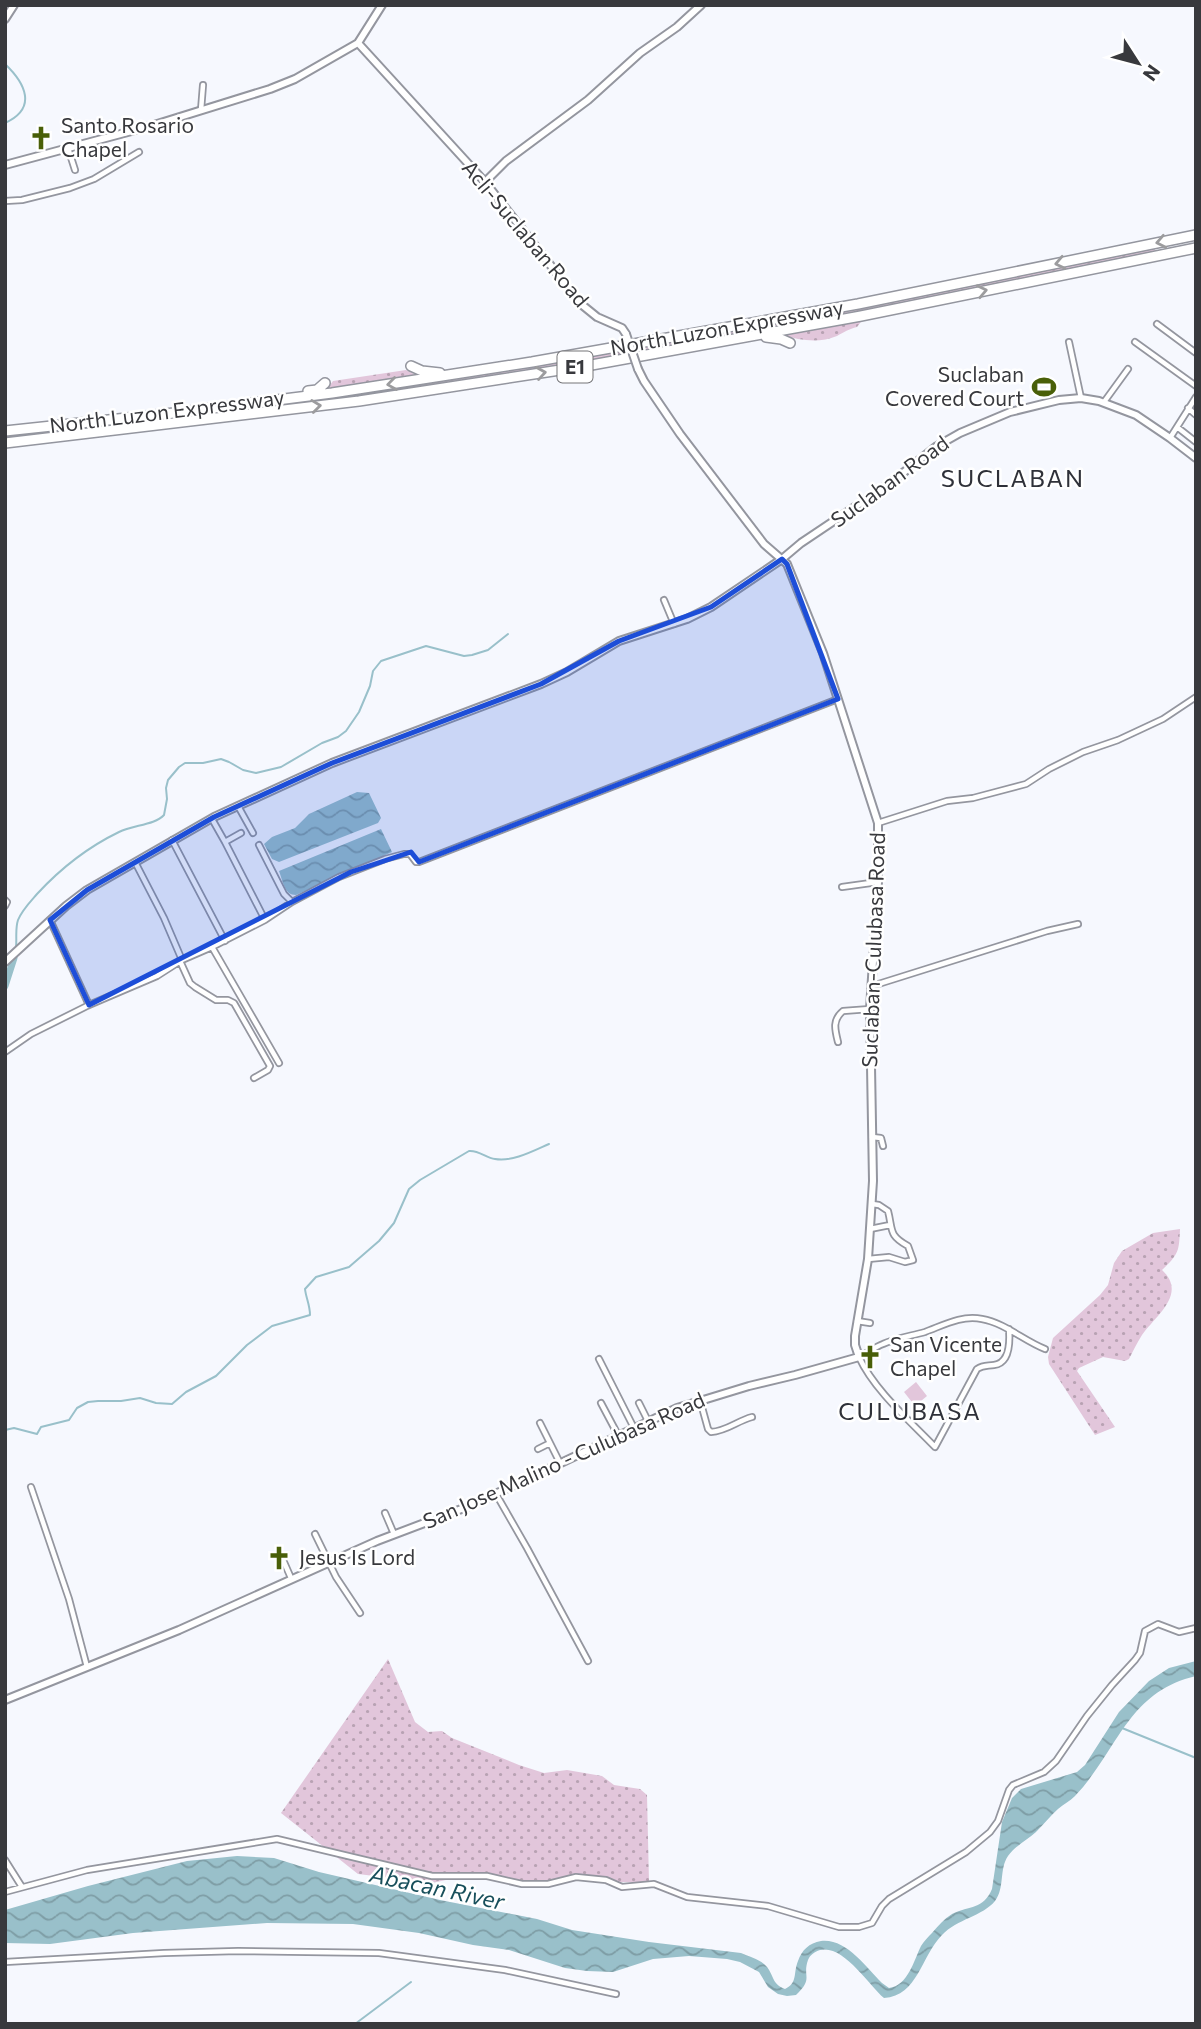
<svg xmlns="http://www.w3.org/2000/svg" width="1201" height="2029" viewBox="0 0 1201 2029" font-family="Commissioner,sans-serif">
<defs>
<pattern id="grass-dots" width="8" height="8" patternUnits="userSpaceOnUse" patternTransform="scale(1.75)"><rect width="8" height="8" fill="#e2c6db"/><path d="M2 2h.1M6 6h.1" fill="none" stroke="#b8a2b3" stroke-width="1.8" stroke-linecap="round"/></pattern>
<pattern id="water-waves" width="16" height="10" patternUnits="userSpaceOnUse" patternTransform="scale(1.75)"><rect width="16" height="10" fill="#99c0ca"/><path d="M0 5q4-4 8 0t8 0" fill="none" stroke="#7e9da5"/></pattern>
</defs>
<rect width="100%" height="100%" fill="#f6f8fe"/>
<path fill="url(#grass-dots)" d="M1153,247L1155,248V252L724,339L391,394L5,441V433L389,386Z
M864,318L857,327C849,329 844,332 837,336C818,344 800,340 782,335Z
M406,370L418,376L327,389L333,381Z
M1180,1229C1179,1251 1179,1254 1162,1270C1188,1294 1155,1316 1142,1335C1137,1343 1133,1351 1129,1359L1125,1361L1103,1357L1079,1368L1077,1371L1115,1427L1095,1435L1049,1364L1048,1357L1053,1338L1100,1295L1108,1285L1114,1263L1122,1251L1153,1233Z
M388,1659L415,1722L428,1732L442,1731L452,1738L519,1765L544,1773L567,1770L602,1776L614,1785L640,1789L647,1795L649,1882H620L571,1878L549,1886L476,1875L464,1876L432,1883L358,1874L281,1813Z"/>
<path fill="#e2c6db" d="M916,1382L927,1396L915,1406L904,1392Z"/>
<path fill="url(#water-waves)" d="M357,792L369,793L381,818L378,823L279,862L272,859L264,844L272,837L295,828L309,814Z
M381,829L392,852L296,895C284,895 283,881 279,871Z
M1196,1661V1676C1127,1692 1118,1751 1075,1796C1070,1801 1064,1804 1058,1809C1050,1816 1044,1824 1036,1832C1027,1840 1015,1846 1008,1856C999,1869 1005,1888 995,1901C983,1916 957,1919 942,1935C921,1956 918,1996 884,1998C868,1984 843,1944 820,1950C814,1952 810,1955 808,1960C802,1977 814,1978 796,1995L787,1996L778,1994L768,1987L759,1972L740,1962L727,1959L689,1956L653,1959L613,1972L587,1971L565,1968L509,1950L473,1945L419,1933L353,1924L267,1923L133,1933L50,1944L5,1943V1910L88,1886L187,1861L237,1856L274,1858L319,1872L440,1900L537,1919L572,1930L649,1942L741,1953C750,1957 760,1959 767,1967C774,1976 772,1984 785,1989C798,1983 793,1973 798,1961C802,1950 809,1943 821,1941C846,1938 866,1967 882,1983L889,1988C908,1986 914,1960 921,1946C924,1941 928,1937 932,1933C938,1926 944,1919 952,1914C970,1905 983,1910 992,1889L1002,1822L1012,1798L1021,1789L1077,1772L1085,1765L1119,1712L1149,1681L1169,1668Z"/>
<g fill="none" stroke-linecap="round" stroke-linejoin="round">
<path stroke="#99c0ca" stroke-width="2" d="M5,64C25,83 38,108 5,123
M16,947C17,938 15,929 18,920C22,910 30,902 37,894C61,868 88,847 119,832C133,825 155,825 164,815L167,799L166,788L168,780L179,767L185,763H203L221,759L229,762L243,770L256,773L281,767L322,743L338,737L346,731L359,712L370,686L373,671L381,661L426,646L464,656L472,655L488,650L508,634
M5,1430L14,1428L37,1434L41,1427L69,1420L77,1408L88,1402L98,1401H121L140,1398L156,1403L172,1404L186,1392L216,1376L247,1345L272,1326L310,1315C310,1305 306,1298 305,1289L316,1277L349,1267L379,1241L394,1223L409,1189L420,1180L469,1151C479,1150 486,1158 495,1159C513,1162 533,1151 549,1144
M1122,1728L1196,1758
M355,2024L411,1982"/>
<path stroke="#99c0ca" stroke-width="7" d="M5,986L14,958"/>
<g stroke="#94969f" stroke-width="8">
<path id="minor" d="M201,110L203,85
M68,148L75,170
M5,201L22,200L70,188L94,179L139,152
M1157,324L1196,353
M1069,342L1081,398
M1135,342L1196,386
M1104,402L1128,369
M1188,408L1196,415
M1177,427L1196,442
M1170,438L1196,397
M664,600L674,624
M238,806L253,833
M212,819L225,842L241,833
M878,823L947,801L973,798L1026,784L1049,769L1083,752L1118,740L1163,719L1196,697
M172,840L225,941
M225,842L265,920
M259,845L284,894L292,902
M135,862L164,918L182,960
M842,887L878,882
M5,900L7,902L5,906
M50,920L89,1005
M212,947L279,1063
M180,961L190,983L195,987L216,1000H228L234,1003L270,1066L268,1070L254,1078
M872,986L1047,931L1078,924
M838,1042C835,1030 832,1020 843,1011L870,1009
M5,1052L31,1034L89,1005L157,976L182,960L212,947L265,920L292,902L339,877L385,859L404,854H410L416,862H419L838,699
M872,1137L881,1138L883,1146
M870,1229L890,1225
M868,1259L889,1257L905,1262L913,1260L908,1246C888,1235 893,1230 888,1211L879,1205L872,1204
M857,1321L870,1323
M1009,1329C1010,1342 1010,1363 994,1365C986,1366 983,1365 977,1369L935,1447C910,1421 874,1390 859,1357C867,1353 875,1347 883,1344C896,1338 911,1336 925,1332C944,1325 961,1315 982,1319C1005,1323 1024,1341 1045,1349
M599,1359L634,1428
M700,1400L708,1429L711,1432C727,1431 737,1421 752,1417
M601,1403L618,1435
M639,1403L648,1421
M540,1423L560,1463
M538,1449L550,1443
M31,1487L69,1599L87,1667
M496,1494L527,1548L588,1661
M385,1513L394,1534
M315,1534L336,1577L360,1613
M280,1553L291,1578
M5,1860L22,1887
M5,1892L87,1870L277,1839L432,1876H487L522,1884H548L576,1877L606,1880L622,1887L654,1884L687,1897L768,1906L839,1927H859L872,1923L882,1906L889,1899L966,1852L990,1832L998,1821L1009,1790L1013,1785L1044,1772L1056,1761L1087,1716L1112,1685L1135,1660L1140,1653L1145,1631L1158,1624L1179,1632L1196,1628
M5,1962L164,1953L238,1951L379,1953L505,1970L616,1994"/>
</g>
<g stroke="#94969f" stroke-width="10">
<path id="tertiary" d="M5,19L14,5
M358,43L485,182L581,304L597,317L622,328L626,334
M358,43L382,5
M5,165L154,125L270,89L295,79L358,43
M485,182L506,161L588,100L640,53L677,27L701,5
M5,962L66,906L87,890L214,817L332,763L541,684L567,672L619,641L687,619L711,607L782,559L801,543L889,484L937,446L960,433L1010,412L1059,400L1081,398L1099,401L1136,415L1170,438L1196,458
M5,1700L179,1630L377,1541L472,1505L677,1408L749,1386L795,1375L859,1357L855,1345V1336L868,1259L873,1181L870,1009L878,882V823L823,653L787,564L764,544L680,434L644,381L638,369"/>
</g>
<g stroke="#94969f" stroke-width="12">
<path id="motorway" d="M766,337L781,339L790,343
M411,366L422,371L440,373
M308,391L317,390L325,383
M5,431L174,413L332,393L532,362L858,304L1196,235
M5,443L359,401L586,366L861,316L1196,248"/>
</g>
<use href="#minor" stroke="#fff" stroke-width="4.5"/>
<use href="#tertiary" stroke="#fff" stroke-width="6"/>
<use href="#motorway" stroke="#fff" stroke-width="9"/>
<g stroke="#94969f" stroke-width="10" stroke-linecap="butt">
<path id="tertiary-bridge" d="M626,334L638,369"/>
</g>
<use href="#tertiary-bridge" stroke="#fff" stroke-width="6"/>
</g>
<defs><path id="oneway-chevron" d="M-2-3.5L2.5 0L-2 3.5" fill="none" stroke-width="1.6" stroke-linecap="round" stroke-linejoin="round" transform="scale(1.75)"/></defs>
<g stroke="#9c9c9e">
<use href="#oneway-chevron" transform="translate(1161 242) rotate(169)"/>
<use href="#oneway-chevron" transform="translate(1060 263) rotate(168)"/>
<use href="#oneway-chevron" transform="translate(982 291) rotate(-12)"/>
<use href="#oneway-chevron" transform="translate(541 373) rotate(-9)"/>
<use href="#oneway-chevron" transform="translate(392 384) rotate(172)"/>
<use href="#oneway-chevron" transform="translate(316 406) rotate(-7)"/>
</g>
<path fill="#1d4ed8" fill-opacity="0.2" stroke="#1d4ed8" stroke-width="5" stroke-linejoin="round" d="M782,559L787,564L838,699L419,862L411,852L351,872L89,1005L50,920L87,890L214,817L332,763L541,684L619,641L711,607Z"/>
<defs>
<g id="church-bare" transform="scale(1.89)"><path d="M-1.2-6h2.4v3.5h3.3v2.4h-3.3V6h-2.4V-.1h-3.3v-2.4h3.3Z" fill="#495f08" stroke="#fff" stroke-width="2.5" paint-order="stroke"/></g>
<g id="stadium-bare" transform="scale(1.89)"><path d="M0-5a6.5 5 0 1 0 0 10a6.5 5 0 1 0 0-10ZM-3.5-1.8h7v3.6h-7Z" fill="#495f08" stroke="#fff" stroke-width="2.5" paint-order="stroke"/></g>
</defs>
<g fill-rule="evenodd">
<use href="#church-bare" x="41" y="138"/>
<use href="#stadium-bare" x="1044" y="387"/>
<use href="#church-bare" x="870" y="1357"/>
<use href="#church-bare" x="279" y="1558"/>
</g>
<g text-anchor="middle" stroke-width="5" stroke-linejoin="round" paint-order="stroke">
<rect fill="#fff" stroke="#747477" stroke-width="2" x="557.5" y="351.5" width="35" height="31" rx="5"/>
<g font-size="19" font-weight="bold" fill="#38393d">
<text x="575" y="374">E1</text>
</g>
<g font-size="21" fill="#38393d" stroke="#fff" text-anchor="start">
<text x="61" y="133">Santo Rosario<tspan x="61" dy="24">Chapel</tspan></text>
<text x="1024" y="382" text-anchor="end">Suclaban<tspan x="1024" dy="24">Covered Court</tspan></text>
<text x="890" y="1352">San Vicente<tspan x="890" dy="24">Chapel</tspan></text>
<text x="299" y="1565">Jesus Is Lord</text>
</g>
<g font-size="21" fill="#38393d" stroke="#fff">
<text transform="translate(525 234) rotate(50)" y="7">Acli-Suclaban Road</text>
<text transform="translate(727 328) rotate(-10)" y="7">North Luzon Expressway</text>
<text transform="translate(167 412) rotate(-7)" y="7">North Luzon Expressway</text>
<text transform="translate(890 482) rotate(-36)" y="7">Suclaban Road</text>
<text transform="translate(874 950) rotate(-88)" y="7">Suclaban-Culubasa Road</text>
<text transform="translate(564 1461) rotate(-24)" y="7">San Jose Malino - Culubasa Road</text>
</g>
<g font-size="23" font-style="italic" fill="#184f5b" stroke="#fff">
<text transform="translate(437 1888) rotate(12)" y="8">Abacan River</text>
</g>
<g font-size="24" letter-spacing="2" fill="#2f3139" stroke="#fff">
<text x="1013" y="487">SUCLABAN</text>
<text x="910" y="1420">CULUBASA</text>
</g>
</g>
<rect width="1201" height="2029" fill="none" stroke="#38393d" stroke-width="14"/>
<g transform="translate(1138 63) rotate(126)" stroke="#ffffff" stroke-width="5" paint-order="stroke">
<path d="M0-5L12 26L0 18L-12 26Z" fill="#38393d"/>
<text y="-10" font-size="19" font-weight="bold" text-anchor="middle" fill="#38393d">N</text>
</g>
</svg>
